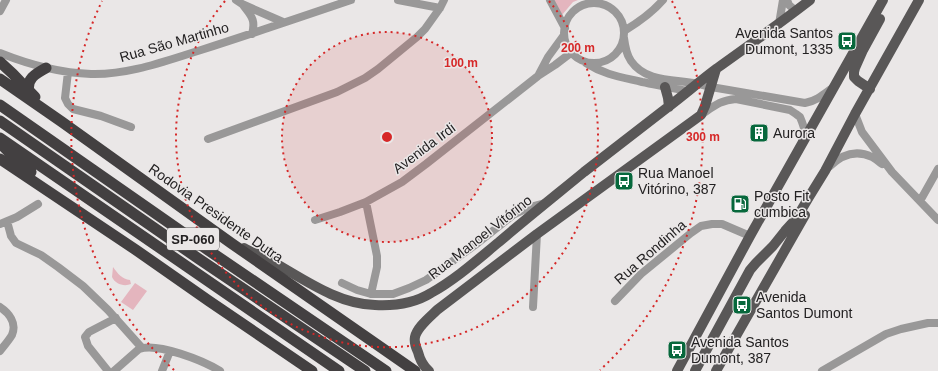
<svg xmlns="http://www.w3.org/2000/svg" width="938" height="371" viewBox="0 0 938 371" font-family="Arial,sans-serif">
<rect width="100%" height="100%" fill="#eae7e7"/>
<path fill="#e4b5be" d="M554,0H578L573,2L562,15Z
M113,267C118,274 122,279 130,280L131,284C124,287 115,284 112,277Z
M135,283L147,291L133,310L121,302Z"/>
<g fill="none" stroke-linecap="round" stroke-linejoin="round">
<path stroke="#999898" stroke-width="8" d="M236,0L242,4L283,22
M398,0L440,8
M550,0L565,28
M787,0L789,5L796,11
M564 33a30 30 0 1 1 60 0a30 30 0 1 1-60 0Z
M243,5C251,16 256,19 252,34
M0,11L6,0
M779,24L783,0
M624,31C639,22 652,13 663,0
M624,38C625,46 626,54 631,61C646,83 676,79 699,84C703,85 707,86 711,87L805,103C816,101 823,95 831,89
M0,53C30,65 59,73 91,74C129,75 165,61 201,50C251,34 301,17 351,0
M586,63C605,75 621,77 642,82C658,85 673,89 689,91
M68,72L65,98L68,104L73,109L101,116L131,127
M539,74L548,57L564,35
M855,114L862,132L892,172L938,220
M701,115C713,107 720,100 736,99L790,110L796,114L800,117L802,122L804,128L802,141
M208,139L337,92L365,78L378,69L417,37L425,29L440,8L444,0
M829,167C841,155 855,149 872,157C875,158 879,162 882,164
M920,201L938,169
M366,202L377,256V267L371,294
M315,220L340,212L366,202L402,182L426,164L538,76L555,65L572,52
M7,221L11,236L16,243L41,255L58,267L83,286L108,310L142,348
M0,224L17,217L38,204
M342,283L357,290L371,294H393L409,288L426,280L443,268L475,245L513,215L530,207L545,203
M615,301L641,274L691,233L701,226L712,224H722L750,236
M0,307C9,313 17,323 12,335C9,340 4,346 0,351
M533,307L537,234
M108,371L88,346L85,337L89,332L116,318
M114,371L139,349C157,342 204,361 220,371
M162,371L170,351
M822,371L886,334L901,329L928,323H938"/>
<path stroke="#595757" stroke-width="10" d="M665,87L668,98L669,107
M870,89L858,81L854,77V72L855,68L863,50L880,19
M244,248C249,251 255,253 260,255C296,273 333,304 375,305C394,306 415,303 431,293C456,279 477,260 499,242C527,218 556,195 584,172C612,150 640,129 668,107C684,95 700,81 716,69C748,46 779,24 810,0
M429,371C423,366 420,360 418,352C416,348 414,342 415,337C417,327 430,317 437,310L537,234L701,115L705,106L716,69
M677,371L750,236L883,0
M695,371L750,270L756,263L773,246L785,231L796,219L809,197L825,171L855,114L919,0
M716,371L805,215"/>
<path stroke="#434041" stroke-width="11" d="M0,62L13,74L35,97
M0,79L62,122L231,243L415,371
M29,92C26,79 35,74 46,68
M0,105L208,250L386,371
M0,121L199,259L365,371
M0,138L339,371
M4,147L22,165L31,172
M0,159L136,250L209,301L312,371"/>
</g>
<circle cx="387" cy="137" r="105" fill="#d62828" fill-opacity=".12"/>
<g fill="none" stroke="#d62828" stroke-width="2" stroke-dasharray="2 4">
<circle cx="387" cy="137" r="105"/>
<path d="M549 1A211 211 0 1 1 225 1"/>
<path d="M174 370A316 316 0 0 1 102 1M672 1A316 316 0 0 1 600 370"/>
</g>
<defs>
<g id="bus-square" transform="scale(1)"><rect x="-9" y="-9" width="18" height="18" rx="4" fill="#07683c" stroke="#eae7e7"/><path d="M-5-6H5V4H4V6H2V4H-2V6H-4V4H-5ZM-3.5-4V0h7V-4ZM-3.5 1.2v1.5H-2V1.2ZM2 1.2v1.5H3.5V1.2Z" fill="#fff"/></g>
<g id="building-square" transform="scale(1)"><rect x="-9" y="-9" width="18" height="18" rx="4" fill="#07683c" stroke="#eae7e7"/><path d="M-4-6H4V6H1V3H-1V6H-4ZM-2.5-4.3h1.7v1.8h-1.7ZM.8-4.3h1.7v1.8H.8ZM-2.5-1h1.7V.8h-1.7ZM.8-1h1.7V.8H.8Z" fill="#fff"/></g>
<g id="fuel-square" transform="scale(1)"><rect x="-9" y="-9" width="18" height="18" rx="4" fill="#07683c" stroke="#eae7e7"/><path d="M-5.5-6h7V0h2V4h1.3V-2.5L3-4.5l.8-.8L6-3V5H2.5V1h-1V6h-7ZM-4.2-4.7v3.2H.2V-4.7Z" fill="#fff"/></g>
</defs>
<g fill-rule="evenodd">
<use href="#bus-square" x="847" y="41"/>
<use href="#building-square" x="759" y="133"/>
<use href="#bus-square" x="624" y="181"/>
<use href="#fuel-square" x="740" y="204"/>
<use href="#bus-square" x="742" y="305"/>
<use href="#bus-square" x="677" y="350"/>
</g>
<g text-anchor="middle" stroke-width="3" stroke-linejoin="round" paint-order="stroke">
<rect fill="#eae7e7" stroke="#5f5c5d" stroke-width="1" x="167" y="228" width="52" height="22" rx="3"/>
<g font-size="13" font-weight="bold" fill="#232122">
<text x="193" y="244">SP-060</text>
</g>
<g font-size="14" fill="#232122" stroke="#eae7e7" text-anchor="start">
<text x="833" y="38" text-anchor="end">Avenida Santos<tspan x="833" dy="16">Dumont, 1335</tspan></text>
<text x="773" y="138">Aurora</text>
<text x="638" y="178">Rua Manoel<tspan x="638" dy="16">Vitórino, 387</tspan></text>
<text x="754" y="201">Posto Fit<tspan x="754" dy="16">cumbica</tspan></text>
<text x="756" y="302">Avenida<tspan x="756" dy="16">Santos Dumont</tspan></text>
<text x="691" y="347">Avenida Santos<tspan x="691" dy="16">Dumont, 387</tspan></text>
</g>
<g font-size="14" fill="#232122" stroke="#eae7e7">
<text transform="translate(174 42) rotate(-16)" y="5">Rua São Martinho</text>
<text transform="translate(424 148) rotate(-37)" y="5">Avenida Irdi</text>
<text transform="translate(216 213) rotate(35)" y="5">Rodovia Presidente Dutra</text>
<text transform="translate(480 237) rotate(-38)" y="5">Rua Manoel Vitórino</text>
<text transform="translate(650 252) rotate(-41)" y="5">Rua Rondinha</text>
</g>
</g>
<circle cx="387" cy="137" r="6" fill="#d62828" stroke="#eae7e7" stroke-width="2"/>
<g font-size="12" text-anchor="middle" font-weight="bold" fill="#d62828" stroke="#eae7e7" stroke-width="3" stroke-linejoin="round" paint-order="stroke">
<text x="578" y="52">200 m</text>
<text x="461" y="67">100 m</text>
<text x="703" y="141">300 m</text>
</g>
</svg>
